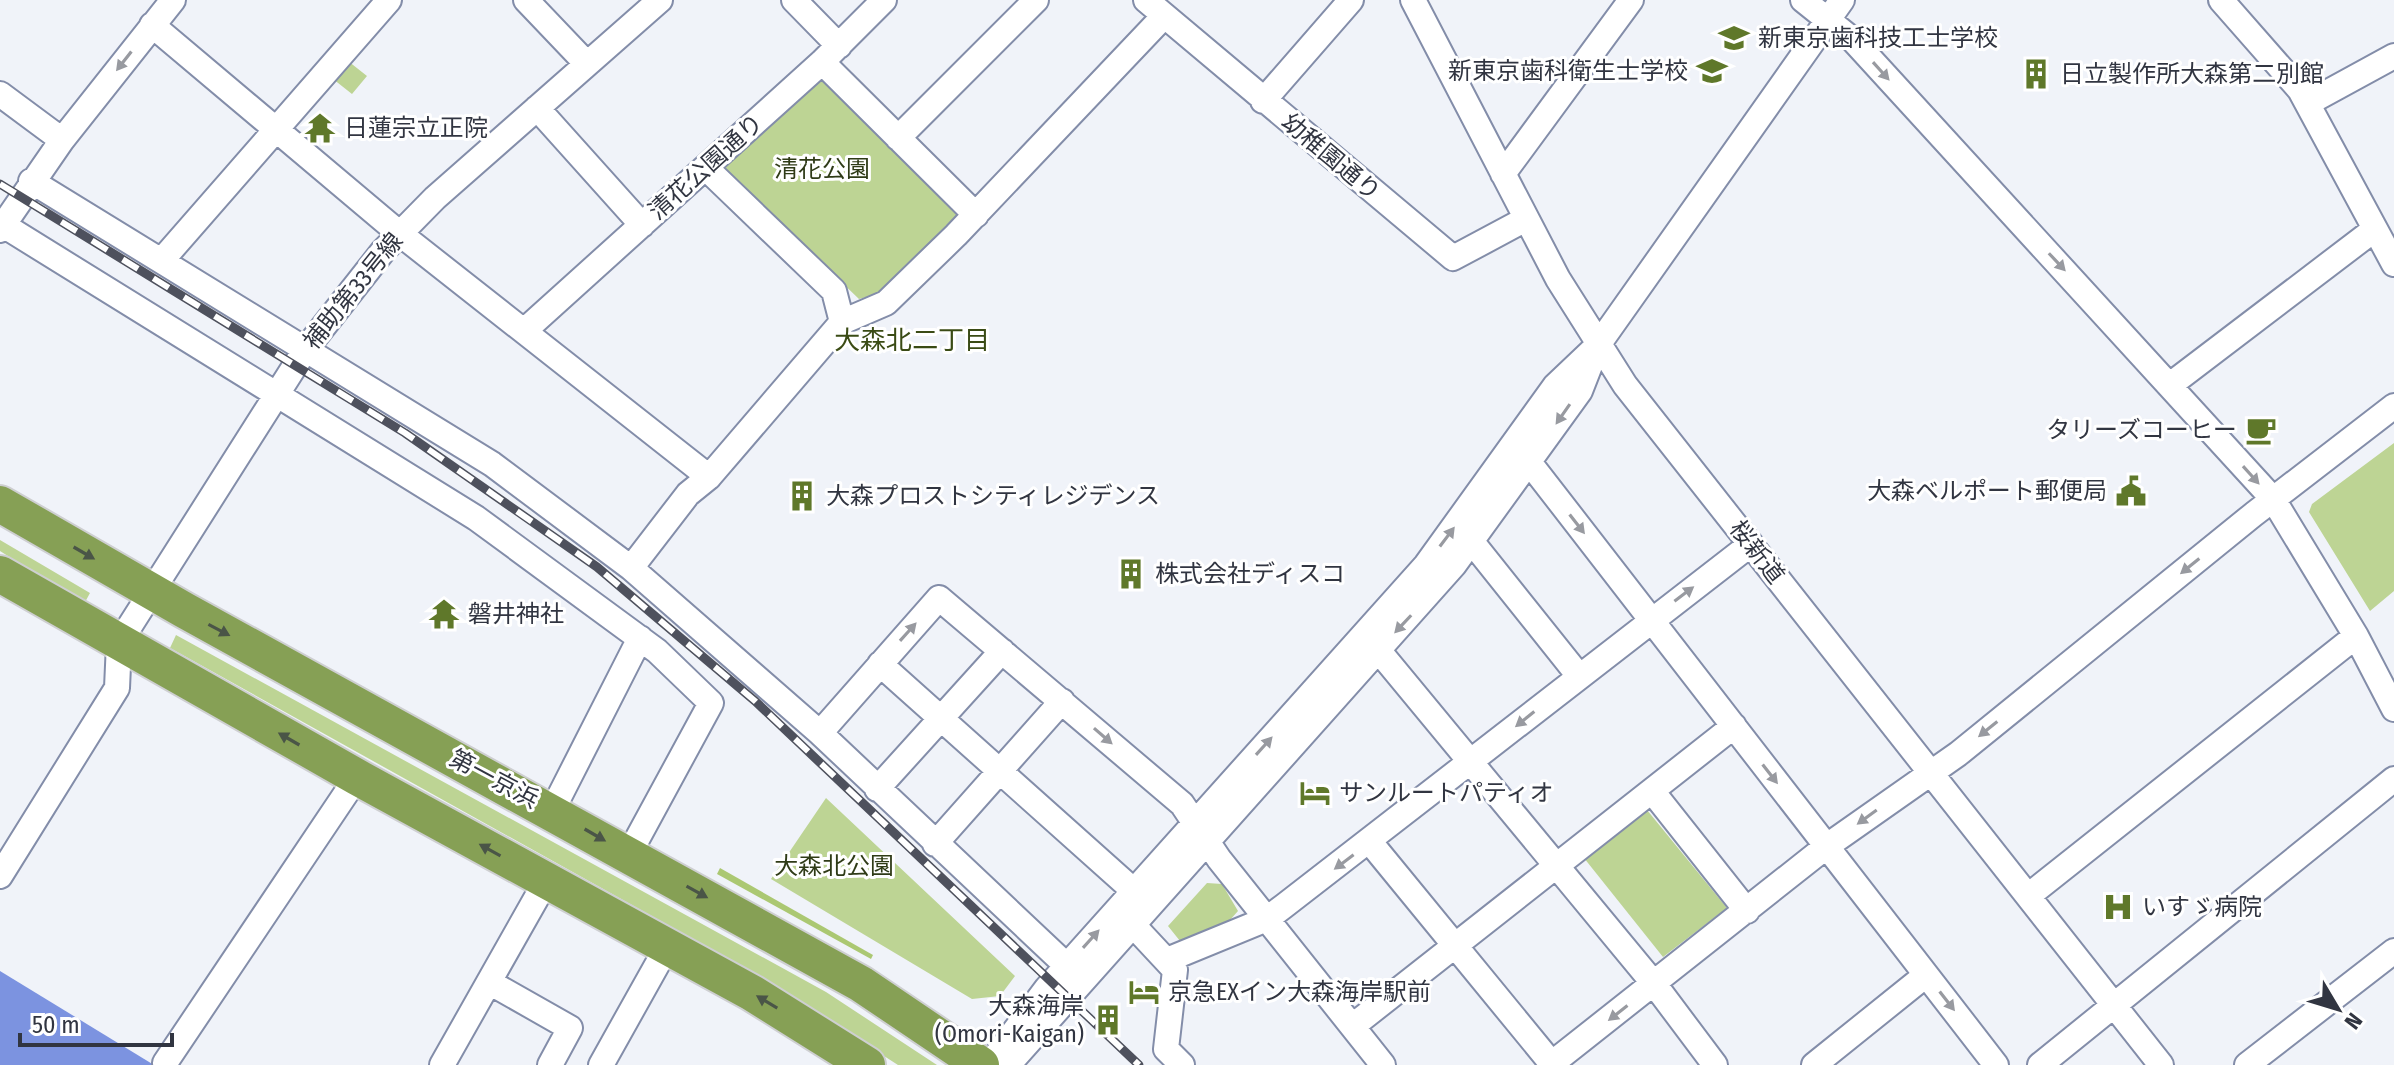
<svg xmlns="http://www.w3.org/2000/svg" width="2394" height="1065" viewBox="0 0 2394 1065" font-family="'Fira Sans Condensed','Noto Sans JP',sans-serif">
<rect width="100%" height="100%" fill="#f0f3f9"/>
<path fill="#bdd494" d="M348,61L367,76L352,94L333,79Z
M823,75L960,212L882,293L859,299L722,167Z
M2394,443V591L2370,611L2309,512L2312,504Z
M0,540L90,593L84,604L0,551Z
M176,635L826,992L937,1065H898L763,978L170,648Z
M826,798L1015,976L1000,996L972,999L771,879Z
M1647,810L1727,908L1663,957L1584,858Z
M1207,883L1222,884L1238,911L1230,920L1180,941L1168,926Z"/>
<path fill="#abc872" d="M720,868L873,955L871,959L717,874Z"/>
<path fill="#7c93e0" d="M0,971L154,1065H0Z"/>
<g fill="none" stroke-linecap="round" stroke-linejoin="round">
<g stroke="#838da9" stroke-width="28">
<path id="minor" d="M526,0L587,64
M794,0L839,46
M1146,0L1453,258L1526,219
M1413,0L1558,279L1625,385L2161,1065
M1803,0L1853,40L2273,499L2356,636L2394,709
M2221,0L2300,90L2394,264
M152,25L399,233L709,477
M822,62L976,215
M0,94L62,140
M1263,101L1351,0
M2308,103L2394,56
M537,108L642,225
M898,138L1036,0
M706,168L834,291L842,322
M1503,174L1631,0
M31,181L492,464L631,568
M3,225L476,518L657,651L711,703L629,854
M0,230L62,140L173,0
M163,259L389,0
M524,331L822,62L884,0
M2170,385L2375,229
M1529,462L1996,1065
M1472,542L1579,676
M1378,650L1655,985L1715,1065
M880,664L1134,891
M820,733L939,598L1182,804L1219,859L1383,1065
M877,789L1002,651
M1652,791L1747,911
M552,811L640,638
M1370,842L1552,1064
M935,844L1062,701
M0,876L117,688L119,643L305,350L383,251L435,198L660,0
M2028,896L2356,636
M1133,925L1175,970L1166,1049L1182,1065
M1167,960L1267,919L1284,906L1751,544
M1067,966L820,733L631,568L688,494L709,477L842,322L886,303L956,235L1164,16
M489,982L570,1028L550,1065
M1354,1025L1734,726
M165,1063L357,777
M442,1065L546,881
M601,1065L667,947
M989,1065L1047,988L1426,565L1555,386L1594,349
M1008,1065L1454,565L1580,391L1598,345L1842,0
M1550,1065L1827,846L1958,754L2254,514L2394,406
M1814,1065L1926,975
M2040,1065L2394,779
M2247,1065L2394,951"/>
</g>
<g stroke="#cecfd1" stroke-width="40">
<path id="highway" d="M0,504L184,610L861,984L981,1065
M0,574L357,777L752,993L867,1065"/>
</g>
<use href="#minor" stroke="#fff" stroke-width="24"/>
<use href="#highway" stroke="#86a055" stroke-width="36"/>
<g stroke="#4e515d" stroke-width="9">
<path id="rail" d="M0,184L405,433L597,567L755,701L1139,1065"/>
</g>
<use href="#rail" stroke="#fff" stroke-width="6" stroke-dasharray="18" stroke-linecap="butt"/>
</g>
<defs><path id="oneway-solid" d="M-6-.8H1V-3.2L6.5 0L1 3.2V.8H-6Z" transform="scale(2)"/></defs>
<g fill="#989aa0">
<use href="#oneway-solid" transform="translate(124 61) rotate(128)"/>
<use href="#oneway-solid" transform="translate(1881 71) rotate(48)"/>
<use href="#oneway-solid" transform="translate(2057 262) rotate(47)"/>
<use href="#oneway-solid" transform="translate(1563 414) rotate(125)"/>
<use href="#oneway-solid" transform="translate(2251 475) rotate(48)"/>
<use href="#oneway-solid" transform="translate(1577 524) rotate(52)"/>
<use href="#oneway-solid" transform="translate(1447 537) rotate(-53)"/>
<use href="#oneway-solid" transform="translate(2190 566) rotate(141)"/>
<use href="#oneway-solid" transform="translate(1684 594) rotate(-37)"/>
<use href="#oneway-solid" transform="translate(1403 624) rotate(133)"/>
<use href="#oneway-solid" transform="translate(908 632) rotate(-48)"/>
<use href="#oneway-solid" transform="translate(1525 719) rotate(141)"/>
<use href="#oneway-solid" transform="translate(1988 729) rotate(141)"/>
<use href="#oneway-solid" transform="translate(1103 736) rotate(41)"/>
<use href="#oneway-solid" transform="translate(1264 746) rotate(-48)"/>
<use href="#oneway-solid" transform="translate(1770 774) rotate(52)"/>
<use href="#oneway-solid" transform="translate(1867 817) rotate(144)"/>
<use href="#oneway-solid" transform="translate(1344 862) rotate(143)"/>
<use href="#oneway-solid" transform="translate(1091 939) rotate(-48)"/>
<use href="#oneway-solid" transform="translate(1947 1001) rotate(52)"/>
<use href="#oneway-solid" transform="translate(1618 1013) rotate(142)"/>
</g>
<g fill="#4a5547">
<use href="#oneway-solid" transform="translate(84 553) rotate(30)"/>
<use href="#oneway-solid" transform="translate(219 630) rotate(28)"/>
<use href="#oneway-solid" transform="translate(289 739) rotate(-150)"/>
<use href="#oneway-solid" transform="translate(595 835) rotate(30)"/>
<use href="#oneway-solid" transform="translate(490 850) rotate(-151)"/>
<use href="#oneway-solid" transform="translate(697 892) rotate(29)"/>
<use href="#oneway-solid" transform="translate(767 1002) rotate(-149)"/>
</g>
<defs>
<g id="university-bare" transform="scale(2.4)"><path d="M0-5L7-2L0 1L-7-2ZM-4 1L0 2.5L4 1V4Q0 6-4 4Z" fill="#5f782a" stroke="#fff" stroke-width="2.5" paint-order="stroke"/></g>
<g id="building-bare" transform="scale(2.4)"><path d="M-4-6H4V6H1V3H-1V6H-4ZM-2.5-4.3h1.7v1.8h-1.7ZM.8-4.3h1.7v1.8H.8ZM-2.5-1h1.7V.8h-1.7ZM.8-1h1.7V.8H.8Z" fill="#5f782a" stroke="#fff" stroke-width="2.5" paint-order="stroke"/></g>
<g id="temple-bare" transform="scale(2.4)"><path d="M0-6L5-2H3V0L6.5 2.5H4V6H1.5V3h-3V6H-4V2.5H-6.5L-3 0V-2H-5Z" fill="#5f782a" stroke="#fff" stroke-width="2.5" paint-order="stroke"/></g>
<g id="cafe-bare" transform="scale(2.4)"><path d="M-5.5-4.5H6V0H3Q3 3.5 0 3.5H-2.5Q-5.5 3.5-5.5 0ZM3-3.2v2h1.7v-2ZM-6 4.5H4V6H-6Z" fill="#5f782a" stroke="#fff" stroke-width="2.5" paint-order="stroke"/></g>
<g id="civic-bare" transform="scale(2.4)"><path d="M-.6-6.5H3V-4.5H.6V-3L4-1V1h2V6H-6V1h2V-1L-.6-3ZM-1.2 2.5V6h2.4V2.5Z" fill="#5f782a" stroke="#fff" stroke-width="2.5" paint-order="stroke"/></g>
<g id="hotel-bare" transform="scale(2.4)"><path d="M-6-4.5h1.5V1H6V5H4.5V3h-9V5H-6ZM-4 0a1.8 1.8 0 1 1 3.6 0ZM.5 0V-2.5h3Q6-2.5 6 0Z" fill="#5f782a" stroke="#fff" stroke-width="2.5" paint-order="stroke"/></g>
<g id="hospital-bare" transform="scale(2.4)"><path d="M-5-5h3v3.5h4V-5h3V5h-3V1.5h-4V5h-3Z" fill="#5f782a" stroke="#fff" stroke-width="2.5" paint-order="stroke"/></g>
</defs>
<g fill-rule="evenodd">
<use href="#university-bare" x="1734" y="38"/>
<use href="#university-bare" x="1712" y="71"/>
<use href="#building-bare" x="2036" y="74"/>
<use href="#temple-bare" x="320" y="128"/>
<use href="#cafe-bare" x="2261" y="430"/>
<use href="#civic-bare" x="2131" y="491"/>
<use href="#building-bare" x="802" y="496"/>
<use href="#building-bare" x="1131" y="574"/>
<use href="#temple-bare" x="444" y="614"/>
<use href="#hotel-bare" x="1315" y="793"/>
<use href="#hospital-bare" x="2118" y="907"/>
<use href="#hotel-bare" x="1144" y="992"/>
<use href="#building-bare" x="1108" y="1020"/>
</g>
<g text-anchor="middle" stroke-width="6" stroke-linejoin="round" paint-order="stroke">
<g font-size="24" fill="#313541" stroke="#fff" text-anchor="start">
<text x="1758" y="46">新東京歯科技工士学校</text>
<text x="1688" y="79" text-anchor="end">新東京歯科衛生士学校</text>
<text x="2060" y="82">日立製作所大森第二別館</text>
<text x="344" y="136">日蓮宗立正院</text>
<text x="2237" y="438" text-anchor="end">タリーズコーヒー</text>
<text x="2107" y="499" text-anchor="end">大森ベルポート郵便局</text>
<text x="826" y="504">大森プロストシティレジデンス</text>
<text x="1155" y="582">株式会社ディスコ</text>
<text x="468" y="622">磐井神社</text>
<text x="1339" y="801">サンルートパティオ</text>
<text x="2142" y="915">いすゞ病院</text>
<text x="1168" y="1000">京急EXイン大森海岸駅前</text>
<text x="1084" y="1014" text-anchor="end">大森海岸<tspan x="1084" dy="28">(Omori-Kaigan)</tspan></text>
</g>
<g font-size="24" fill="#313541" stroke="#fff">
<text transform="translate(1331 157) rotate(40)" y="8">幼稚園通り</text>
<text transform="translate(706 167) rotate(-42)" y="8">清花公園通り</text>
<text transform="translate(353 291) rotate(-51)" y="8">補助第33号線</text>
<text transform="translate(1757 552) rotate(52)" y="8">桜新道</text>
<text transform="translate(494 779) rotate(28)" y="8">第一京浜</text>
</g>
<g font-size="24" fill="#2f3b17" stroke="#fff">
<text x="822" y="177">清花公園</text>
<text x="834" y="874">大森北公園</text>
</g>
<g font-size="26" fill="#3a4b15" stroke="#fff">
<text x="912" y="349">大森北二丁目</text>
</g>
</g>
<g transform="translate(2338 1009) rotate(128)" stroke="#ffffff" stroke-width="6" paint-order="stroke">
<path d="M0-6L14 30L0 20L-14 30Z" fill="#313541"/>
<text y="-12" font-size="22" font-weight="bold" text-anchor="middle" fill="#313541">N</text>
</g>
<path d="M20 1033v12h152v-12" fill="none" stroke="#313541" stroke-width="4"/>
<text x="32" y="1033" font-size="24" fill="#313541" stroke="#ffffff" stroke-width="6" paint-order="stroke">50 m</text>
</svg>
